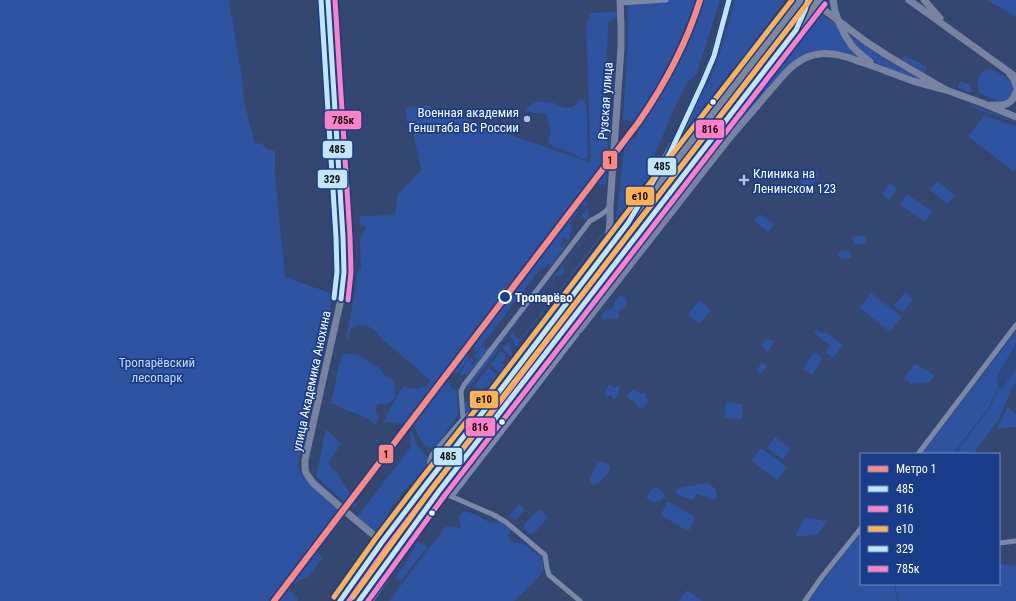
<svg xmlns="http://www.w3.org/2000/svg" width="1016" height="601" viewBox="0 0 1016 601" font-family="'Roboto Condensed',sans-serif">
<rect width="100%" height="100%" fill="#344771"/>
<path fill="#2e53a1" d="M0,0H229L242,78L244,102L255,144L261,143L268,150L275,151V174L285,277L333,294L298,465L300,471L303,476L319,490L346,515L340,523L317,551L322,558L309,576L287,587L298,599L297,601H0Z
M628,0H720L697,73L686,84L672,113L651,164L650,175L616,221L625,140L637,138V123L623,120L628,39Z
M735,0H785L734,73L731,71L684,134L683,133L704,91L707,86L718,60Z
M987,0H1016V17Z
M617,12L618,16L608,22L605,116H610L606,185L592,183L586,200L589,217L586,220L581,216L587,208L583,204L569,224L572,226L571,228L572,230L569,235L570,237H572L568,241L564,237L560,245L561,246H563L565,243L566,244V245L549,268H548L549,265L548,264L544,268L542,267L479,349L477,351H474V347H471L468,353L469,359L457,373L451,370C446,372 442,376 446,381C447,382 448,382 449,383C452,387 451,389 456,390L457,391L458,414L452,424L435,446L430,448C419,445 420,433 413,425L383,422L403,386C414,391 422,390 430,382V380L381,338C379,336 377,332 374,330C368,325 356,322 350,330C349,333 349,337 348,340L346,339L356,285L357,273L361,268L360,239L366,227L360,225L359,216L395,215L398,194L421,170L413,131H409L405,108L425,105L591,163L586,22L589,21V13Z
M820,13L837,25L846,42L858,57L839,51L822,50L814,51L797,59L789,64L778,76L724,142L723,141Z
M849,35L886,60L924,81C905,74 876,66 862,52C857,47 853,40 849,35Z
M905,55L927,67L924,72L902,59Z
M988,69H992L1007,78V79L1012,82C1012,84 1013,86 1014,88C1014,96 1006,103 999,102C997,102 981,94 979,92C977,83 977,72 988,69Z
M960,81L968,84L972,90L971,92H969L959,88L958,87Z
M581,99L583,100L586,105L587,113V146L588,154L586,159C580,159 577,155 572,153C564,149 554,149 548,142L551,132L547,116L545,114L532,113L527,111L526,109C532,100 545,101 554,103C558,105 562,108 567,108C568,108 572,108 573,107Z
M972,105L1016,122V123L971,107Z
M984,116L1016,126V162L1015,164L1016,165V169L1014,172L968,136Z
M817,169L819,177L803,196L800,172Z
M937,181L955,195L948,204L930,190Z
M684,182L690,186L645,243L656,217Z
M890,183L897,189L889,200L882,194Z
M906,195H908L931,210L932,212L925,221H924L900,205V204Z
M760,214L774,224L768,232L754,221Z
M604,231L605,232L520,342L516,346H515L510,335L550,282L554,284L553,285L550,283L512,333L520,340Z
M645,232L638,250L580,326L565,337Z
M607,234L604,241L563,294L559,298L560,294Z
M865,235L867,243L854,245L852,237Z
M584,238L587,240V241L584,239L562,268L565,270L560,277L557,275L554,278L556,281V282L552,279Z
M850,250L851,258L840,260L838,252Z
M547,280H548L502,342H500Z
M905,292L913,299L903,312L894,306Z
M871,293L902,317L890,332L860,308Z
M620,296L625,297C630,305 624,308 618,312L619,316L618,319L611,318L604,320L602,317C602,312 608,309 613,308L616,299Z
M699,300L711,310L699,324L688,315Z
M817,329L823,334L825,331L843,345L833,358L825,352L830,346L814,333Z
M1016,331V383L1011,390L998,421L973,454H921Z
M770,339L774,342L768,352L761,346L764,341Z
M508,342L510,343L512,354L511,356L502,349Z
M565,343L566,344L547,369L543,365L552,354Z
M484,344L485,345L484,347L485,349H486L488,347L490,348L464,378L466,376L465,374H463L462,376L460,375C461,369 467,361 472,358L473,360V361L471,362V364L472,365L474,364L478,359L474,356Z
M496,347L499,349L470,386H466Z
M501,351L506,355L504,357L506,358L502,362V364H505L508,360L510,361L500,373L494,368L493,366L490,365Z
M814,352L823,358L812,375L803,369Z
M343,354H357L378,367L385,375L390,378L395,383L394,392L396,396C390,403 388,405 378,404L375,411L379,417L377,420L376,425L370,420L331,403L339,365Z
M762,362L767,366L761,374L756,371Z
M915,364L935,375L930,382L911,384L904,378Z
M489,367L491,370L499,375L487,391L485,390L487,388L486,386L481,391L474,386Z
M609,385H612L614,388L618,386L621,387C617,391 619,396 614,400L613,399L612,396L611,395L607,397L605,396V392L607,390V388Z
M634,389L641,394L644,393L646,395L648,402L643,408C637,408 637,405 634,401C630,399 629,400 627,395C629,393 631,390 634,389Z
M478,396L480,397L481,399L471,410L465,413L463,403Z
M726,402L743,404L742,419L725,418Z
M1008,407L1016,415V427L997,428Z
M326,429L341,444L328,463L334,472L336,471L357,505L354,507L348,506L316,476Z
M410,431L412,432C414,435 414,440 416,444C418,448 423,451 426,456C433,467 420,478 413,485L410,484L390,510L389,512L390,515L376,532L358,518V516L411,447Z
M492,435L495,437L453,491L450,492L449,490L450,488L485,442Z
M775,437L791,449L783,459L767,448Z
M761,448L787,467L777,480L751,461Z
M598,462C605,462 614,464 608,473C607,475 604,476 603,478C599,482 598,484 593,486L589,480Z
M707,483L715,488L717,497L714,500L696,494L693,500L678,495L675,489Z
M657,487L665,494L662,500L654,503L646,497L653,488Z
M669,502L694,516L695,518L690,529L688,530H686L662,516L661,514L667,503Z
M519,504L525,510L515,520L509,515Z
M538,510H541L547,516V519L533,534H529L524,528V525Z
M465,511L477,515L490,523L500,521L512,530L508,535L512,542L524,544L543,558V572L534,582L514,601H389L446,526L448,527L450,526L461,528L459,515Z
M805,517L827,521L818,534L795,537Z
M861,531V584H999V564L1016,566V601H808Z
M417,542L427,547L401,581L395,578L407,561Z
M687,590L702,601H679Z"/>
<path fill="#2f4880" d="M1016,342V370L1002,389L997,385C994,374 1012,354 1016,342Z"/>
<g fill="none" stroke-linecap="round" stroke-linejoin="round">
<path stroke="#2f4880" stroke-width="1.5" d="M954,454L989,408L1000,386
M896,584L895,588L898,601"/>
<path stroke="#7b88a6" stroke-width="5" d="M620,3L666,0
M642,247L652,219
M463,419L461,391L464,385L590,221C597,217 605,214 610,206
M918,454L1016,325
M428,481L430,460L432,455L463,419L491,398
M439,491L494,515L506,522L545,555L547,568L549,575L580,601
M452,496L463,482L577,334
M999,543L1016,541
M805,601L821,578L861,528"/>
<path stroke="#7783a1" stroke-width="7" d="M328,0L342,218L344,272L341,299L305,460V468L306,473L313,483L352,517L382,542
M909,0L1016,77
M924,0L940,18
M823,9L865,41L888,56L946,90L982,103L1016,117
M852,46L859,53L870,62
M1010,74L1014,79L1016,86
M992,105C1004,106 1012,105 1016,92
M607,250L610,222V206L621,48V25L620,0
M550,351L580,329L727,141L781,78C791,66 803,56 819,54C834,52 847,57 861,62C879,68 896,75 913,81C924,84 935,87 946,90
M370,601L402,553L406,545L411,533"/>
<path stroke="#7a87a3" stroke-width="8" d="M802,16L808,0
M645,194L677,139L703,82L714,56L729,0
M340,601L382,542L427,483L498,393L628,223L742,77L801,0
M359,601L439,491L819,0"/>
<path stroke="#7783a1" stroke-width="7" d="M833,0C835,17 842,32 852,46"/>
<g stroke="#1a3d8b" stroke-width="8">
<path id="bus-1" d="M328,0L343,237L344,272L341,299
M340,601L382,542L427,483L498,393L628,223L670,153L703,82L714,56L729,0
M359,601L439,491L796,30L805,10L808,0"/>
</g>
<g stroke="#1a3d8b" stroke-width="8">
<path id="bus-2" d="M349,601L388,546L433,487L504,397L634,227L807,4
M368,601L445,495L825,4"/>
</g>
<g stroke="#1a3d8b" stroke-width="8">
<path id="bus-3" d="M334,597L376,538L421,479L492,389L622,219L792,0
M353,597L433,487L810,0"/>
</g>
<g stroke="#1a3d8b" stroke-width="8">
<path id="bus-4" d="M321,0L336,237L337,272L334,298"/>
</g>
<g stroke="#1a3d8b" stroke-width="8">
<path id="bus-5" d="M335,0L350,237L351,272L348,300"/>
</g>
<use href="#bus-1" stroke="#c2e6ff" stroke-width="5"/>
<use href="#bus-2" stroke="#ff80c6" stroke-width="5"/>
<use href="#bus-3" stroke="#ffb153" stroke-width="5"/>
<use href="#bus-4" stroke="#c2e6ff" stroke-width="5"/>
<use href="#bus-5" stroke="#ff80c6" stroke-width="5"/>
<g stroke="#1a3d8b" stroke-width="9">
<path id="metro-1" d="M274,601L638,123C665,84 686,45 700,0"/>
</g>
<use href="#metro-1" stroke="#ff8980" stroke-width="6"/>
</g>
<g fill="#fff" stroke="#1a3d8b" stroke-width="1.5">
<circle cx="713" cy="102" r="3.5"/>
<circle cx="502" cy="422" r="3.5"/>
<circle cx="432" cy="513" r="3.5"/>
</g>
<g fill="#b8bfcd" stroke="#1a3d8b" stroke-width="1.5">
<circle cx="527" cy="119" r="4"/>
<path d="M742 174h4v4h4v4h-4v4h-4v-4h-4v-4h4z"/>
</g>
<circle fill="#1a3d8b" stroke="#fff" stroke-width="2" cx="505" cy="297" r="6"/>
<g text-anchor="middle" stroke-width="3.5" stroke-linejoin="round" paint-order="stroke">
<g font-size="13" fill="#fff" stroke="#1a3d8b">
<text transform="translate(605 101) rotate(-86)" y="5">Рузская улица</text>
<text transform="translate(311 381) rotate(-78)" y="5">улица Академика Анохина</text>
</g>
<g font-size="13" fill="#fff" stroke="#1a3d8b" text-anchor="end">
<text x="519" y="117">Военная академия<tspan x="519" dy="15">Генштаба ВС России</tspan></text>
<text x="753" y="178" text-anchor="start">Клиника на<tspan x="753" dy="15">Ленинском 123</tspan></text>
</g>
<g font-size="13" font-weight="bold" fill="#fff" stroke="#1a3d8b" text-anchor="start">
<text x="515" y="302">Тропарёво</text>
</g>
<g font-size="13" fill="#cbdafa" stroke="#1a3d8b">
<text x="157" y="367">Тропарёвский<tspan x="157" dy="15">лесопарк</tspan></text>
</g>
</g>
<g stroke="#1a3d8b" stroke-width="1.5">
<rect x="324" y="110" width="38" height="20" rx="4" fill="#ff80c6"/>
<rect x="695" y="119" width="30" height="20" rx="4" fill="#ff80c6"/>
<rect x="322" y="140" width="31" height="19" rx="4" fill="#c2e6ff"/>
<rect x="602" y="150" width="16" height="20" rx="4" fill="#ff8980"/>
<rect x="647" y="157" width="30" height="19" rx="4" fill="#c2e6ff"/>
<rect x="317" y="169" width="31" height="20" rx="4" fill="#c2e6ff"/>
<rect x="625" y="186" width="30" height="20" rx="4" fill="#ffb153"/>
<rect x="469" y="390" width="30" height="19" rx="4" fill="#ffb153"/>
<rect x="465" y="417" width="31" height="20" rx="4" fill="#ff80c6"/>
<rect x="378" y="444" width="16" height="20" rx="4" fill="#ff8980"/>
<rect x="433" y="447" width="30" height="19" rx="4" fill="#c2e6ff"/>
</g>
<g font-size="11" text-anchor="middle" font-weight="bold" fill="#111">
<text x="343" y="124">785к</text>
<text x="710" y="133">816</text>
<text x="337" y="153">485</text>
<text x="610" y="164">1</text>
<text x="662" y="170">485</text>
<text x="332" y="183">329</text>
<text x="640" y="200">е10</text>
<text x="484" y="403">е10</text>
<text x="480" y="431">816</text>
<text x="386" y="458">1</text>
<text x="448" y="460">485</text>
</g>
<rect x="860" y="453" width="140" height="132" fill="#1a3d8b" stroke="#768bb9"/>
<rect x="868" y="466" width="20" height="6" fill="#ff8980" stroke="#768bb9"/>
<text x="896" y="473" font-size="12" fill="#ffffff">Метро 1</text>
<rect x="868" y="486" width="20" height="6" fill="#c2e6ff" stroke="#768bb9"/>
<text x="896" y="493" font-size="12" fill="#ffffff">485</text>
<rect x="868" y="506" width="20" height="6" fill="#ff80c6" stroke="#768bb9"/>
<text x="896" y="513" font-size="12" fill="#ffffff">816</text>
<rect x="868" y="526" width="20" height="6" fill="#ffb153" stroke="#768bb9"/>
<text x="896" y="533" font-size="12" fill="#ffffff">е10</text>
<rect x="868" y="546" width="20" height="6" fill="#c2e6ff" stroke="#768bb9"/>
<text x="896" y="553" font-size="12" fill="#ffffff">329</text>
<rect x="868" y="566" width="20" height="6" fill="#ff80c6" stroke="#768bb9"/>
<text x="896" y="573" font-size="12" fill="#ffffff">785к</text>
</svg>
